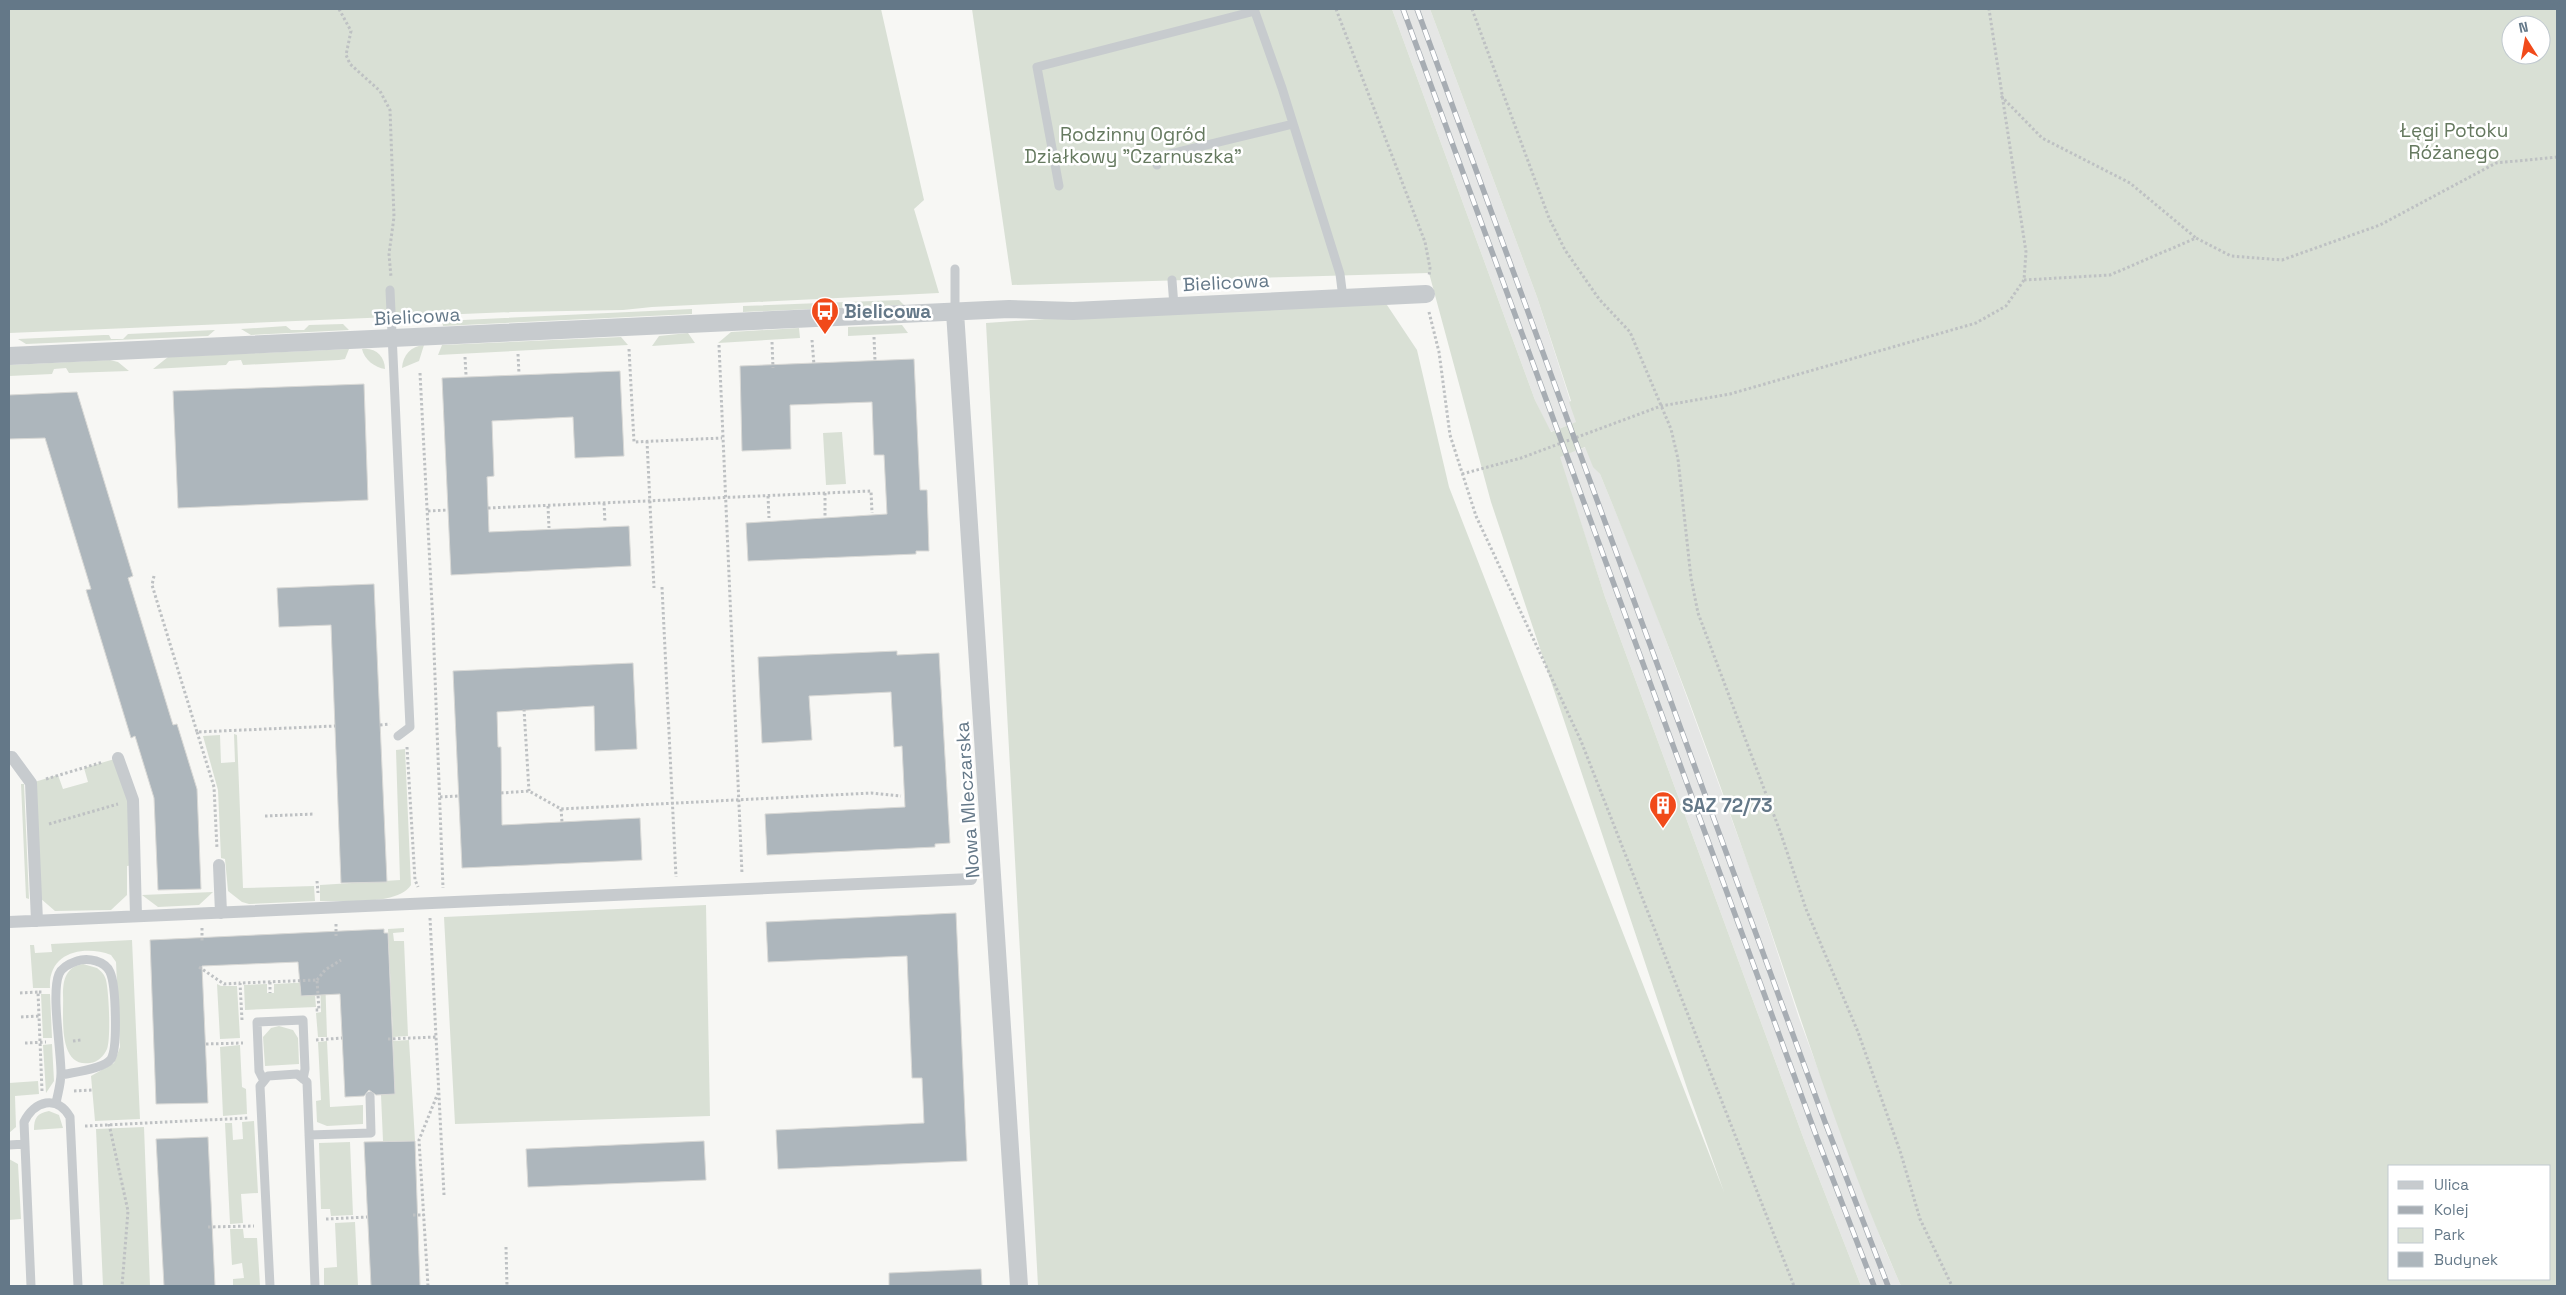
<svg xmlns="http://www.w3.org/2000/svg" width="2566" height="1295" viewBox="0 0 2566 1295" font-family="'Space Grotesk',sans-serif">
<rect width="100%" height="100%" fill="#f7f7f4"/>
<path fill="#e5e6e5" d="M1392,9H1430L1537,297L1577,422L1550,432L1535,400Z
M1586,447L1593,466L1600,474L1645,583L1751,872L1799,1018L1884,1247L1901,1286H1861L1806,1145L1605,597L1559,456Z"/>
<path fill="#d9e0d5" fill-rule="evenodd" d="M9,9H881L924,200L914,209L939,293L652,307L623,310L511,312L9,333Z
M972,9H1392L1535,400L1551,432L1576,422L1569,402L1571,401L1537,297L1430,9H2557V1286H1901C1842,1152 1799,1011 1751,873C1704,738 1654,605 1600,474L1593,467L1585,447L1560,457L1605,597L1806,1145L1861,1286H1038L986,323L1381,296L1417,350L1449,487L1724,1192L1688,1091L1491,502L1429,273L1012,285ZM2511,25H2541V55H2511ZM2390,1166H2550V1279H2390Z
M899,300L904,305L743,312V306Z
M692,309V314L443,326L442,321Z
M343,324L349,330L251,335L241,329L286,326L291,330H304L309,325Z
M902,325L908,333L848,336V327Z
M799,328L800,338L718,343L731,332Z
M215,330L208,336L26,344L18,339L104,335H109L111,339H123L128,334Z
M688,333L695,343L652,346L659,336Z
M621,337L628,345L438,355L442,345Z
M424,345L419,361L402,368C403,355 411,346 424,345Z
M349,349L345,359L339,360L243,365L241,360L229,361L226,365L153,369L168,357Z
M362,349C375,347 385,356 385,369C375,368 364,359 362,349Z
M110,360L118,362L129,371L69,373L66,368L54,369L52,374L9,376V365Z
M842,432L846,484L826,485L823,433Z
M234,734L237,735L243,888L314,886L315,901L249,904L242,902L228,891L225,859L221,858L218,790L203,736L220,735L221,763L235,762Z
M405,749L411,885C398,906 343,900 320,901V885L400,880L396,750Z
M118,758L133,800L135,865L127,866V895L111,910L55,911L40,898L31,783L58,775L63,789L88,782L84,768Z
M21,784H24L29,899L26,898Z
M213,892L199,905L158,907L142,895Z
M706,905L710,1116L455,1124L444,917Z
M404,928V932L393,933L394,941H404L408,1036L393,1037L388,929Z
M132,940L140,1119L95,1121L91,1076L114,1063L120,1047L116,962L111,955C84,945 48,952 50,988H33L30,945H34L35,953L52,952L51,944Z
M83,964L97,968C101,971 105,975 106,980C109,993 111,1038 107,1049C104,1056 98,1062 90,1063C57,1068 64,1015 63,995C63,979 66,967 83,964Z
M325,974L327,1037H318L316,1013L321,1012L320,980Z
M314,982L300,986L301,996L315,995L316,1007L245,1010L244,985L267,984V993H274V984Z
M217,984L221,986H237L240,1038L220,1039Z
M41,994H50L52,1038H43Z
M279,1026L293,1030L298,1038L299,1064L265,1066L263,1037L271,1028Z
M409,1040L415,1141H383L381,1095L395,1094L393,1041Z
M327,1041L330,1107L363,1105V1124L327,1126L317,1122L316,1101L321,1100L318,1042Z
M52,1044L54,1081L46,1093L43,1045Z
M240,1045L242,1087L246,1089L247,1114L223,1116L220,1047Z
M38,1081L39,1094L15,1096L16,1127L9,1133V1083Z
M49,1111L59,1115L63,1128L34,1130C34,1118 37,1113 49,1111Z
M254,1121L258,1193L241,1194L243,1223L230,1224L225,1123H232L233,1140L243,1139L242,1122Z
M144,1127L150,1286H103L96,1129Z
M350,1142L353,1215L331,1216L330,1209H321L319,1143Z
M9,1159L18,1164L21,1219L9,1220Z
M355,1222L358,1286H324V1268L337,1267L335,1223Z
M230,1229H243L244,1238H257L260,1286H233V1279L244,1278L242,1263L232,1265Z"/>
<path fill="#adb6bc" stroke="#d9d9d6" d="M914,359L920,490H927L929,551H916V554L748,561L746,523L887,514L884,455H874L872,402L790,405L791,449L742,451L740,366Z
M620,371L624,456L575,458L573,417L492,421L494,476L487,477L489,532L629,526L631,566L451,575L442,378Z
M364,384L368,500L178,508L173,391Z
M77,392L133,576L128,578L173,725L177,724L197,789L201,889L158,890L154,798L135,736L131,738L86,590L91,589L45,438L9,439V395Z
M374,584L387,882L341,883L331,625L279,627L277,588Z
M897,651V655L939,653L950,843L935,844V847L767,855L765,814L905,807L902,746L894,747L891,692L809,696L812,740L762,743L758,657Z
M633,663L637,749L595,751L594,706L497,712L498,747H501L502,825L640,818L642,860L462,868L453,671Z
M956,913L967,1161L778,1169L776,1130L924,1123L922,1078H912L907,956L768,962L766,922Z
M384,929V933H388L395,1094L376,1095L369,1090L364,1096L345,1097L340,994L301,996L298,962L202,966L208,1103L156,1104L150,940Z
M208,1137L215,1286H164L156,1139Z
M415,1141L420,1286H371L364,1142Z
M704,1141L706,1180L528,1187L526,1149Z
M981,1269L982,1286H889V1273Z"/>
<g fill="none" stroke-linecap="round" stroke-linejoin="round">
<path stroke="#bec1c3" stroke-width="3" stroke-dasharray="2.5 2.5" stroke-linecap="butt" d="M339,9L351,31L346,55L350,64L380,91L390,110L394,217L389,254L391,277
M1336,9L1425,242L1430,268L1429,276
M1472,9L1549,218L1565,250L1599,299L1630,332L1671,429L1678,459L1691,578L1698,613L1781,834L1806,909L1858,1032L1901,1154L1920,1219L1952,1286
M2001,96L2042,138L2130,183L2196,238
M2024,280L2110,275L2196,238L2231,256L2282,260L2380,225L2496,163L2557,157
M1429,312L1439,352L1450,435L1476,516L1581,741L1794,1286
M874,337L875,361
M812,340L814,365
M772,342L773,368
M719,345L742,874
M629,349L634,442L722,438
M518,354L519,374
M465,357L466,375
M420,373L433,624L443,888
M647,441L654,588
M1462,474L1521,458L1661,406L1730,394L1976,323L2006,306L2024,280L2026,252L1989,9
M825,493V516
M768,496L769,518
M604,503L605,523
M548,506L549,528
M488,508L871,491L872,513
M428,511L448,510
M154,576L152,585L197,732L335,726
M662,587L676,877
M524,709L529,791
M380,725L390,724
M197,732L214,787L217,849
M407,747L415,880L418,887
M46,779L103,762
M501,793L529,791L561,809L871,793L901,796
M440,797L458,796
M561,809L562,822
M265,816L315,814
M49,824L118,804
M317,881L318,893
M430,918L444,1195
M336,924V936
M202,928V942
M199,967L224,984L240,983
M317,980L325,970L341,960
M270,982V993
M20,993L38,992
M21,1017L39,1016
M242,1020L240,983L317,980L319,1010H314
M388,1039L436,1037
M316,1040L342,1038
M73,1041L81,1040
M25,1043L46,1042
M206,1044L243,1043
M42,1091L38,992H43
M74,1091L93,1090
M109,1124L128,1211L122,1286
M85,1126L248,1118
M413,1215H424
M326,1219L367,1217
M208,1227L254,1226
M506,1247L507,1286
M428,1286L419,1140L438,1093"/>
<path stroke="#c7cbce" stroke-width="9" d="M1254,9L1282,88L1340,274L1343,298
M1157,165V157L1293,124
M1059,186L1037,67L1255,11
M955,269V312
M1172,280L1174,306
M390,290L410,727L398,736
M264,1081L259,1071L257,1022L303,1020L305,1069L303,1079
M56,1103C58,1093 61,1083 61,1073C61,1050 51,993 59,974C62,967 71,963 77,961C88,957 105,961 110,972C116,985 118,1048 111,1059C104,1069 74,1072 61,1075
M309,1135L371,1133L370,1096
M9,1145L25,1144
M31,1286L24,1122C34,1101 57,1094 70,1117L78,1286
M270,1286L260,1086L268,1076L297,1074L307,1082L315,1286"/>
<path stroke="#c7cbce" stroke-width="12" d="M9,757H12L31,783L37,921
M118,758L133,800L136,916
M219,865L221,913
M9,922L971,879"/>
<path stroke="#c7cbce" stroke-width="18" d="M955,312L1019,1286
M9,356L1009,309L1073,311L1426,294"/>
<g stroke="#a7adb3" stroke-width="5.5">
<path id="rail" d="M1403,9L1817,1138L1874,1286
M1417,9L1825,1122L1888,1286"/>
</g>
<use href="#rail" stroke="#fff" stroke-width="4" stroke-dasharray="11" stroke-linecap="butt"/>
</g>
<defs>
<g id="bus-pin" transform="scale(1.4375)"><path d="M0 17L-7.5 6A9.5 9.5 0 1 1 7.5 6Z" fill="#f14a1a" stroke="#fff"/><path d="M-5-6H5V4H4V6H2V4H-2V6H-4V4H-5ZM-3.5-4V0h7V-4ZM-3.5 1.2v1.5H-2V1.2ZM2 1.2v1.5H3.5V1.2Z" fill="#fff"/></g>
<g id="building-pin" transform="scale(1.4375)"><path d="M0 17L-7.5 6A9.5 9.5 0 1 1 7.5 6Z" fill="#f14a1a" stroke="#fff"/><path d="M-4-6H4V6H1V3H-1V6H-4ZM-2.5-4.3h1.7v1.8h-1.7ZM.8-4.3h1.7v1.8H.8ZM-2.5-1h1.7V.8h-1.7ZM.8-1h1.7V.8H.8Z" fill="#fff"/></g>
</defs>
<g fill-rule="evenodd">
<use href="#bus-pin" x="825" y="311"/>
<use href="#building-pin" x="1663" y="805"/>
</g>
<g text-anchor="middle" stroke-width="5" stroke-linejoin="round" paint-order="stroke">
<g font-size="19" fill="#65795f" stroke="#fff">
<text x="2454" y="137">Łęgi Potoku<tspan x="2454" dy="22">Różanego</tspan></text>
<text x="1133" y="141">Rodzinny Ogród<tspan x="1133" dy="22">Działkowy "Czarnuszka"</tspan></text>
</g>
<g font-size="19" fill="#647888" stroke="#fff">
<text transform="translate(1226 282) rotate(-3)" y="7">Bielicowa</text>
<text transform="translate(417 316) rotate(-3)" y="7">Bielicowa</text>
<text transform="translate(967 800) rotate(-94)" y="7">Nowa Mleczarska</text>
</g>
<g font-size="19" font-weight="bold" fill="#647888" stroke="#fff" text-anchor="start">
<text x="844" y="318">Bielicowa</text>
<text x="1682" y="812">SAZ 72/73</text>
</g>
</g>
<rect width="2566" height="1295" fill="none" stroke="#647888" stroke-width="20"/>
<rect x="2388" y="1165" width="162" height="115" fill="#ffffff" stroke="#c1c9cf"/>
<rect x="2398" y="1181" width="25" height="8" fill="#c7cbce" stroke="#c1c9cf"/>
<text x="2434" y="1190" font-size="15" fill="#647888">Ulica</text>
<rect x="2398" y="1206" width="25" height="8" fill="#a7adb3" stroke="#c1c9cf"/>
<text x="2434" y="1215" font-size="15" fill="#647888">Kolej</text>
<rect x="2398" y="1228" width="25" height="15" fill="#d9e0d5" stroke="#c1c9cf"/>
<text x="2434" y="1240" font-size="15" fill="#647888">Park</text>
<rect x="2398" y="1252" width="25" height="15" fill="#adb6bc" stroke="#c1c9cf"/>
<text x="2434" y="1265" font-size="15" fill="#647888">Budynek</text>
<g transform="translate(2526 40) rotate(349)"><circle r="24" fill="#ffffff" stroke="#c1c9cf"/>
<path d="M0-4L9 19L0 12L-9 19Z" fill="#f14a1a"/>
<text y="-8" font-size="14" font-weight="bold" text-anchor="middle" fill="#647888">N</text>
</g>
</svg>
